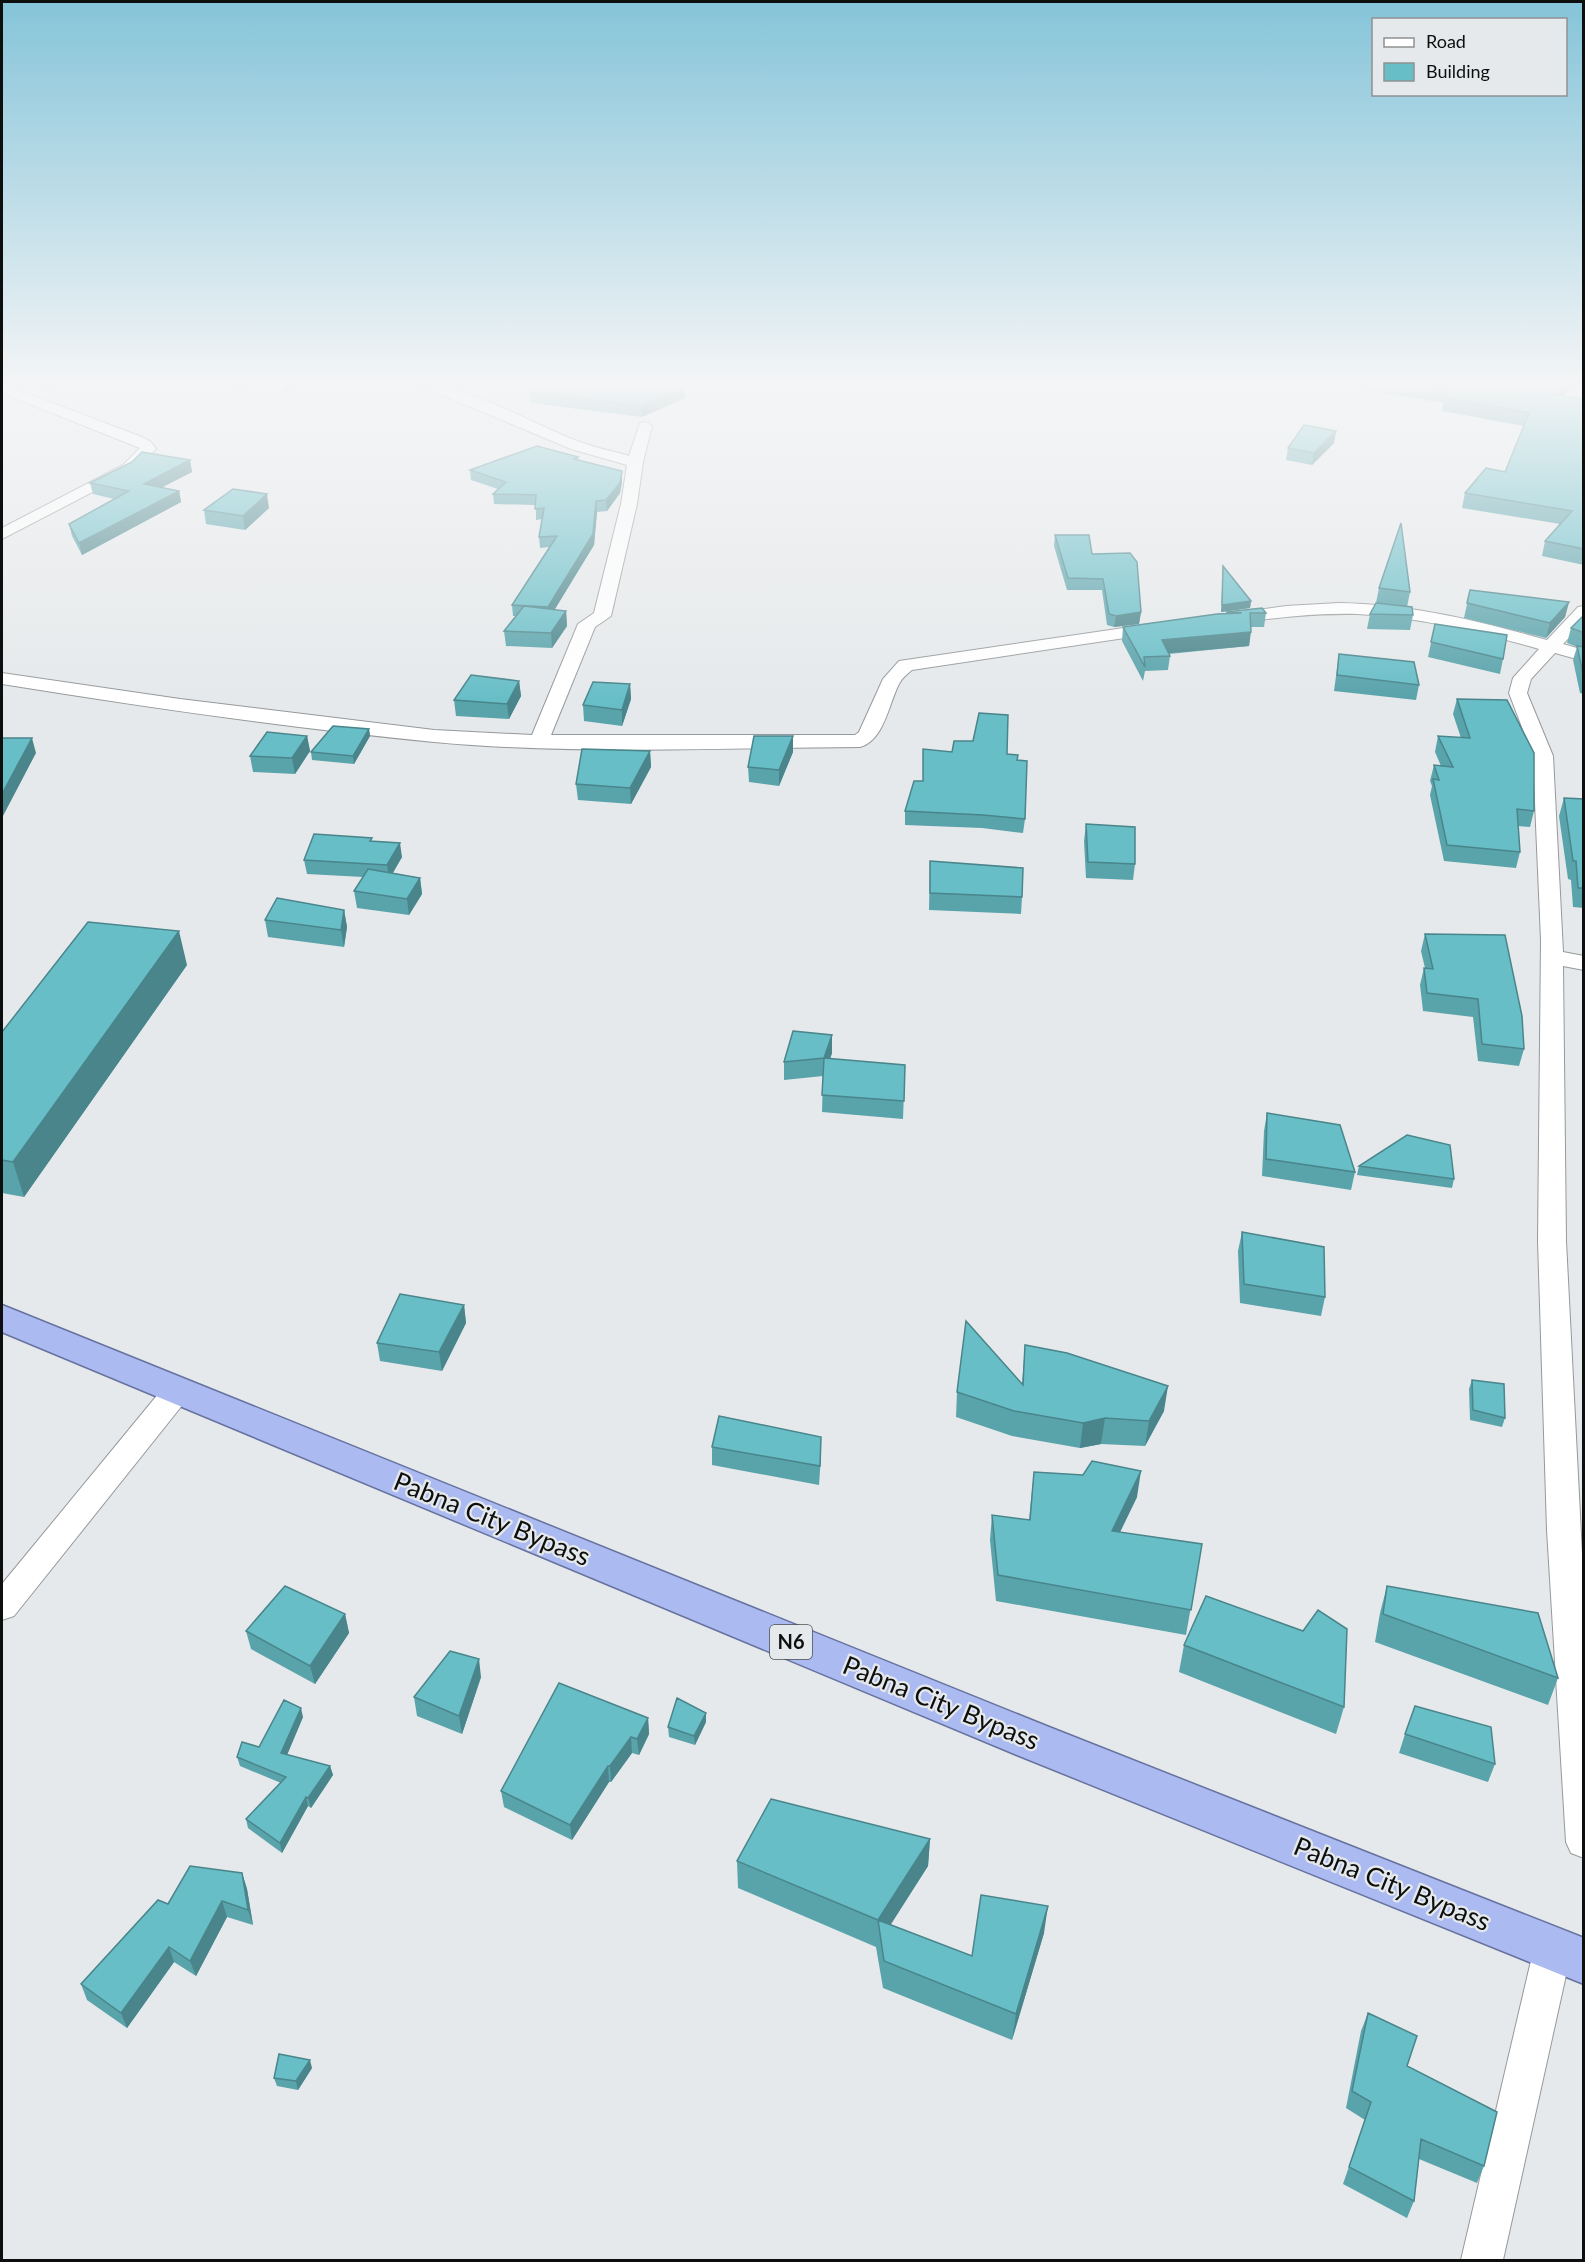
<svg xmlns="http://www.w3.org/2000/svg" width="1585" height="2262" viewBox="0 0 1585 2262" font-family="Lato,sans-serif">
<rect width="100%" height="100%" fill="#e6e9eb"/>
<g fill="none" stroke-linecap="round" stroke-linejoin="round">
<g stroke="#96999b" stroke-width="2">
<path id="minor" d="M228,382H249L250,384L243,388L230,385Z
M411,382C465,382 529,423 580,442C596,448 613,451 629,456L640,423L645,422L652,426L643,462L637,504L611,616L595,627L551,735H855L859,732L883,679L899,661L1158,623L1164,624L1167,628L1164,632L1158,633L912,670C907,674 902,678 899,684C889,703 884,741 860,747C718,748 575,755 434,742C289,728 145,707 2,684V673L180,699L434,730L532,735L578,624L594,613L621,504L627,465L571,449Z
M2,384L142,437L151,442L156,449L133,471L2,539V528L123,465L140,448L2,393Z
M1339,603C1410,604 1479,621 1547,640L1578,607L1584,606V622L1563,644L1584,650V661L1555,653L1531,679L1527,693L1553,756L1563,952L1584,956V970L1563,966L1566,1241L1584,1593V1858L1571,1853L1566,1842L1547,1530L1538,1241L1541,940L1533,756L1509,693L1513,678L1539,649C1480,632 1419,617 1357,614C1316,613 1274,618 1233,623L1227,622L1224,618L1227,614L1286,606Z
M178,1379L188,1382L193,1390L188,1398L14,1616L2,1620V1584L168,1382Z
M1553,1930L1566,1935L1572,1948L1503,2260H1461L1534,1948L1540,1935Z"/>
</g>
<g stroke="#66739f" stroke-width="3">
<path id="trunk" d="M2,1305L1049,1727L1584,1938V1984L1017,1755L2,1332Z"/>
</g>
<use href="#minor" fill="#fff" fill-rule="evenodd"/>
<use href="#trunk" fill="#abbaf0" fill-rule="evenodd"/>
</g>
<path fill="#59a3ab" d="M23,382H61L45,389Z
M279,382H306L284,392Z
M1366,382H1570L1568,392L1563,396L1584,399V565L1542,556L1545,541L1560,524L1462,508L1465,493L1505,472L1524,426L1442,411L1443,403L1365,390Z
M620,386L685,398L642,417L531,403L530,392Z
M1336,431L1334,443L1312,465L1286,460L1288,448Z
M578,457V460L622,482L620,493L607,511L597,512L594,545L554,610L566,611L567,626L552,648L506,646L504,631L516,616H513L512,605L549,547L540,548L539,537L542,519L536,520V505L494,504L493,494L498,489L471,480L470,470Z
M190,460L192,472L162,487L179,491L181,502L82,555L72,536L69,524L114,499L93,494L90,483Z
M269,508L245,530L206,524L204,510Z
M1055,535L1092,554L1141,612L1139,624L1114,627L1107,625L1102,590H1067L1054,546Z
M1223,566L1251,601L1250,608L1221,612Z
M1379,588L1410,592L1407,607L1413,615L1410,630L1367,629L1370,614L1376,603Z
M1470,590L1569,602L1565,617L1546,638L1464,618Z
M1226,612L1266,613L1264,627H1251L1249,646L1169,654L1170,656L1168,670L1145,671L1143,681L1122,641L1123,627L1226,613Z
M1584,615V694L1580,693L1573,660L1577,647L1567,643L1571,628Z
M1435,624L1503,659L1500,674L1428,657Z
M1339,654L1419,685L1416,700L1334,691Z
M519,681L521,696L509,719L456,716L454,700Z
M630,684L631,699L622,726L584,721L583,705Z
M1457,699L1534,811L1530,827L1518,826L1520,852L1516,868L1444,861L1430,795L1432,786L1430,781L1434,765L1441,766L1435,752L1438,736L1461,738L1453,714Z
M369,729L370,736L354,764L312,760L311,752Z
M307,736L310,751L295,774L253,772L250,756Z
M973,741L1007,754L1017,760L1025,819L1023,833L982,828L905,825V811L923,781V749L952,752Z
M650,751L651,767L631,804L578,800L576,784Z
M793,752L779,786L749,782L748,767Z
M1564,798L1584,799V908L1573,907L1571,880L1568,879L1559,816Z
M1086,824L1135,864L1133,880L1086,878L1084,841Z
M372,841L402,857L393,873L420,878L422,894L409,915L357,908L354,891L363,877L307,874L304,860Z
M930,861L1022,897L1021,914L929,910Z
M344,910L347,927L344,947L268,937L265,920Z
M1425,934L1524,1049L1519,1066L1478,1061L1473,1017L1423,1011L1420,985L1424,968H1425L1421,951Z
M187,965L24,1197L2,1193V1032Z
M832,1035V1053L830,1059L905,1065L903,1119L822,1112L823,1076L784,1080V1062Z
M1267,1113L1355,1172L1351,1190L1262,1176L1264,1131Z
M1359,1166L1454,1179L1452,1188L1357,1175Z
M1242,1232L1325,1297L1321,1316L1240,1303L1238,1251Z
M464,1305L466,1323L442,1371L380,1361L377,1343Z
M1025,1345L1164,1411L1145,1446L1101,1444L1080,1448L1012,1436L956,1417L957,1392L1022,1384Z
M1472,1380L1505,1418L1502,1427L1470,1420L1469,1389Z
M712,1447L821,1456L819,1485L712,1465Z
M1034,1472L1137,1497L1120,1532L1202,1544L1186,1635L996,1601L990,1540L992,1515L1029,1520Z
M1584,1515V1539L1582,1518Z
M1387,1586L1558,1678L1548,1705L1375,1642L1380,1613Z
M345,1614L349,1633L315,1684L251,1649L246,1631Z
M1184,1645L1344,1707L1336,1734L1179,1672Z
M481,1677L462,1734L417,1716L414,1697Z
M303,1717L287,1755L330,1766L333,1775L311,1808L308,1806L282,1853L248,1828L246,1819L281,1783L240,1766L237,1757L259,1747Z
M648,1718L649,1734L639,1755L632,1753L611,1782H609L572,1840L504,1807L501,1791Z
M706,1722L695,1745L669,1737L668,1727Z
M1405,1734L1495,1764L1488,1782L1399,1753Z
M930,1839L928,1866L890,1925L972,1956L1044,1933L1012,2040L883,1988L876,1947L738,1888L737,1861Z
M242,1873L247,1889L253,1925L227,1917L196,1976L174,1962L127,2028L87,2000L81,1984Z
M1368,2013L1484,2166L1477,2183L1419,2159L1414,2201L1407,2218L1343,2184L1365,2120L1346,2108L1361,2031Z
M312,2068L298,2090L277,2086L274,2078Z"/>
<path fill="#49858b" d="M43,382H61L45,389Z
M287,382H306L284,392L283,384Z
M1561,382H1570L1568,392L1550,408L1553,394Z
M685,387V398L642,417L641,406Z
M1336,431L1334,443L1312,465L1314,453Z
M190,460L192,472L147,495L144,484Z
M622,471V482L620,493L607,511L606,500Z
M179,491L181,502L82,555L79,543Z
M267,494L269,508L245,530L243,516Z
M596,501L597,512L594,545L549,619L548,607Z
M1251,601L1250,608L1221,612L1222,605Z
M1569,602L1565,617L1546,638L1550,623Z
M566,611L567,626L552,648L551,633Z
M1141,612L1139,624L1114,627L1116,616Z
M1251,632L1249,646L1160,654L1162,640Z
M519,681L521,696L509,719L507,704Z
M630,684L631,699L622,726V710Z
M369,729L370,736L354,764L353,756Z
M307,736L310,751L295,774L292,758Z
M793,736V752L779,786V770Z
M32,738L36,753L3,816L2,812V794Z
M650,751L651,767L631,804L630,788Z
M400,843L402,857L389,879L387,865Z
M420,878L422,894L409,915L407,899Z
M344,910L347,927L344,947L341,930Z
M179,931L187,965L24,1197L13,1162Z
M832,1035V1053L824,1076V1058Z
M464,1305L466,1323L442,1371L439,1352Z
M1168,1386L1164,1411L1145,1446L1149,1421Z
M1105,1418L1101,1444L1080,1448L1083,1423Z
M1141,1471L1137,1497L1108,1557L1112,1531Z
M345,1614L349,1633L315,1684L310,1666Z
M479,1659L481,1677L462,1734L459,1716Z
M301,1708L303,1717L284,1762L281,1753Z
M706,1713V1722L695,1745L694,1736Z
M648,1718L649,1734L639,1755L637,1739Z
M631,1737L632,1753L611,1782L610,1766Z
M330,1766L333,1775L311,1808L308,1798Z
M608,1766L609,1782L572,1840L570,1825Z
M306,1797L308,1806L282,1853L280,1843Z
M930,1839L928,1866L881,1940L878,1920Z
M242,1873L247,1889L253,1925L248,1910Z
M222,1901L227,1917L196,1976L190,1961Z
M1048,1906L1044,1933L1012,2040L1016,2014Z
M169,1947L174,1962L127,2028L121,2013Z
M310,2060L312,2068L298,2090L296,2081Z"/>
<path fill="#68bec7" stroke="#49858b" stroke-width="1.5" d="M557,382H608L620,386L628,382H667L685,387L641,406L530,392Z
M1401,382H1566L1553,394L1584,399V549L1545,541L1572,511L1465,493L1486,468L1505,472L1529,413L1444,397L1452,390Z
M1304,425L1336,431L1314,453L1288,448Z
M537,446L578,457L574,459L622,471L620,483L606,500L596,501L593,534L548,607L512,605L557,536L539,537L544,508L535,509L536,495L493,494L506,482L470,470Z
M142,452L190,460L144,484L179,491L79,543L69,524L129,491L90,483L132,462Z
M233,489L267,494L243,516L204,510Z
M1401,523L1410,592L1379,588Z
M1055,535H1089L1092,554L1130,553L1137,562L1141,612L1116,616L1109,614L1103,579L1068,578Z
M1223,566L1251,601L1222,605Z
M1470,590L1569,602L1550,623L1467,603Z
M1376,603L1412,607L1413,615L1370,614Z
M524,606L566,611L551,633L504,631Z
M1262,608L1266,613H1250L1251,632L1162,640L1170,656L1144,657L1145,667L1123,627L1217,614L1242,613L1226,612Z
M1584,615V633L1571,628Z
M1435,624L1507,635L1503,659L1431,642Z
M1577,646L1584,647V678Z
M1339,654L1414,662L1419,685L1337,675Z
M471,675L519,681L507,704L454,700Z
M593,682L630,684L622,710L583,705Z
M1457,699L1507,700L1534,753V811L1517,809L1520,852L1447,845L1433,779L1439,780L1434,765L1453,767L1438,736L1470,738Z
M979,713L1008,715L1007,754L1018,755L1017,760L1027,761L1025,819L983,815L905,811L914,781H923V749L952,752L954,741H973Z
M333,726L369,729L353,756L311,752Z
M267,732L307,736L292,758L250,756Z
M754,736H793L779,770L748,767Z
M2,738H32L2,794Z
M582,749L650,751L630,788L576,784Z
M1564,798L1584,799V888H1578L1576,861H1573Z
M1086,824L1135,827V864L1088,862Z
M314,834L372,838L370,841L400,843L387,865L304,860Z
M930,861L1023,868L1022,897L930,893Z
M368,869L420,878L407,899L354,891Z
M277,898L344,910L341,930L265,920Z
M88,922L179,931L13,1162L2,1160V1032Z
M1425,934L1505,935L1522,1016L1524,1049L1482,1044L1478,999L1427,993L1424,968L1433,969Z
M793,1031L832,1035L824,1058L784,1062Z
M824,1058L905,1065L904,1101L822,1095Z
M1267,1113L1340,1125L1355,1172L1266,1159Z
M1407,1135L1450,1145L1454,1179L1359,1166Z
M1242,1232L1324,1247L1325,1297L1244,1284Z
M400,1294L464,1305L439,1352L377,1343Z
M966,1321L1023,1385L1025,1345L1067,1353L1168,1386L1149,1421L1105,1418L1083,1423L1014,1411L957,1392Z
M1472,1380L1504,1384L1505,1418L1473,1410Z
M719,1416L821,1437L820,1466L712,1447Z
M1092,1461L1141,1471L1112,1531L1202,1544L1191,1610L998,1575L992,1515L1030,1520L1034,1472L1083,1475Z
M285,1586L345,1614L310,1666L246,1631Z
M1387,1586L1538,1613L1558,1678L1383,1614Z
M1206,1596L1303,1631L1318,1610L1347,1629L1344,1707L1184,1645Z
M450,1651L479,1659L459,1716L414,1697Z
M559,1683L648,1718L637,1739L631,1737L610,1766H608L570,1825L501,1791Z
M677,1698L706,1713L694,1736L668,1727Z
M284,1700L301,1708L281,1753L330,1766L308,1798L306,1797L280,1843L246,1819L286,1777L237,1757L242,1742L259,1747Z
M1415,1706L1491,1727L1495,1764L1405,1734Z
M771,1799L930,1839L878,1920L737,1861Z
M190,1866L242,1873L248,1910L222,1901L190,1961L169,1947L121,2013L81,1984L158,1900L168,1904Z
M981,1895L1048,1906L1016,2014L884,1961L878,1920L972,1956Z
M1368,2013L1417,2036L1407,2066L1497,2112L1484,2166L1421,2139L1414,2201L1349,2167L1371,2102L1352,2091Z
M279,2054L310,2060L296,2081L274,2078Z"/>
<linearGradient id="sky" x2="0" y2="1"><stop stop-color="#85c4d9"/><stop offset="0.55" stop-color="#f4f5f6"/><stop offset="1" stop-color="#f4f5f6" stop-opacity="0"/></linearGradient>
<rect width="1585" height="699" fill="url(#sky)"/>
<g text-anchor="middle" stroke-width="4.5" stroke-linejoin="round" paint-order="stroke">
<rect fill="#e6e9eb" stroke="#4e5050" stroke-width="1.5" x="770" y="1625" width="42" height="34" rx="4.5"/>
<g font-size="20" font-weight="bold" fill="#0d0e0e">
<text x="791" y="1649">N6</text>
</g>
<g font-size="26" fill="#0d0e0e" stroke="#e6e9eb">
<text transform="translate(492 1519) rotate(22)" y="9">Pabna City Bypass</text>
<text transform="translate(941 1703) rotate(22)" y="9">Pabna City Bypass</text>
<text transform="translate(1392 1884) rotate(22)" y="9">Pabna City Bypass</text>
</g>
</g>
<rect width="1585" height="2262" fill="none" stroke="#0d0e0e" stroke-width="6"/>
<rect x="1372" y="18" width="195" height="78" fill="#e6e9eb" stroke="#8f9193" stroke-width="1.5"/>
<rect x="1384" y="38" width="30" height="9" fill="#ffffff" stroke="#8f9193" stroke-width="1.5"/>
<text x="1426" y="48" font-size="18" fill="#0d0e0e">Road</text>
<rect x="1384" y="63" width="30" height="18" fill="#68bec7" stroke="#8f9193" stroke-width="1.5"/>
<text x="1426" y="78" font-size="18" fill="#0d0e0e">Building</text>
</svg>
